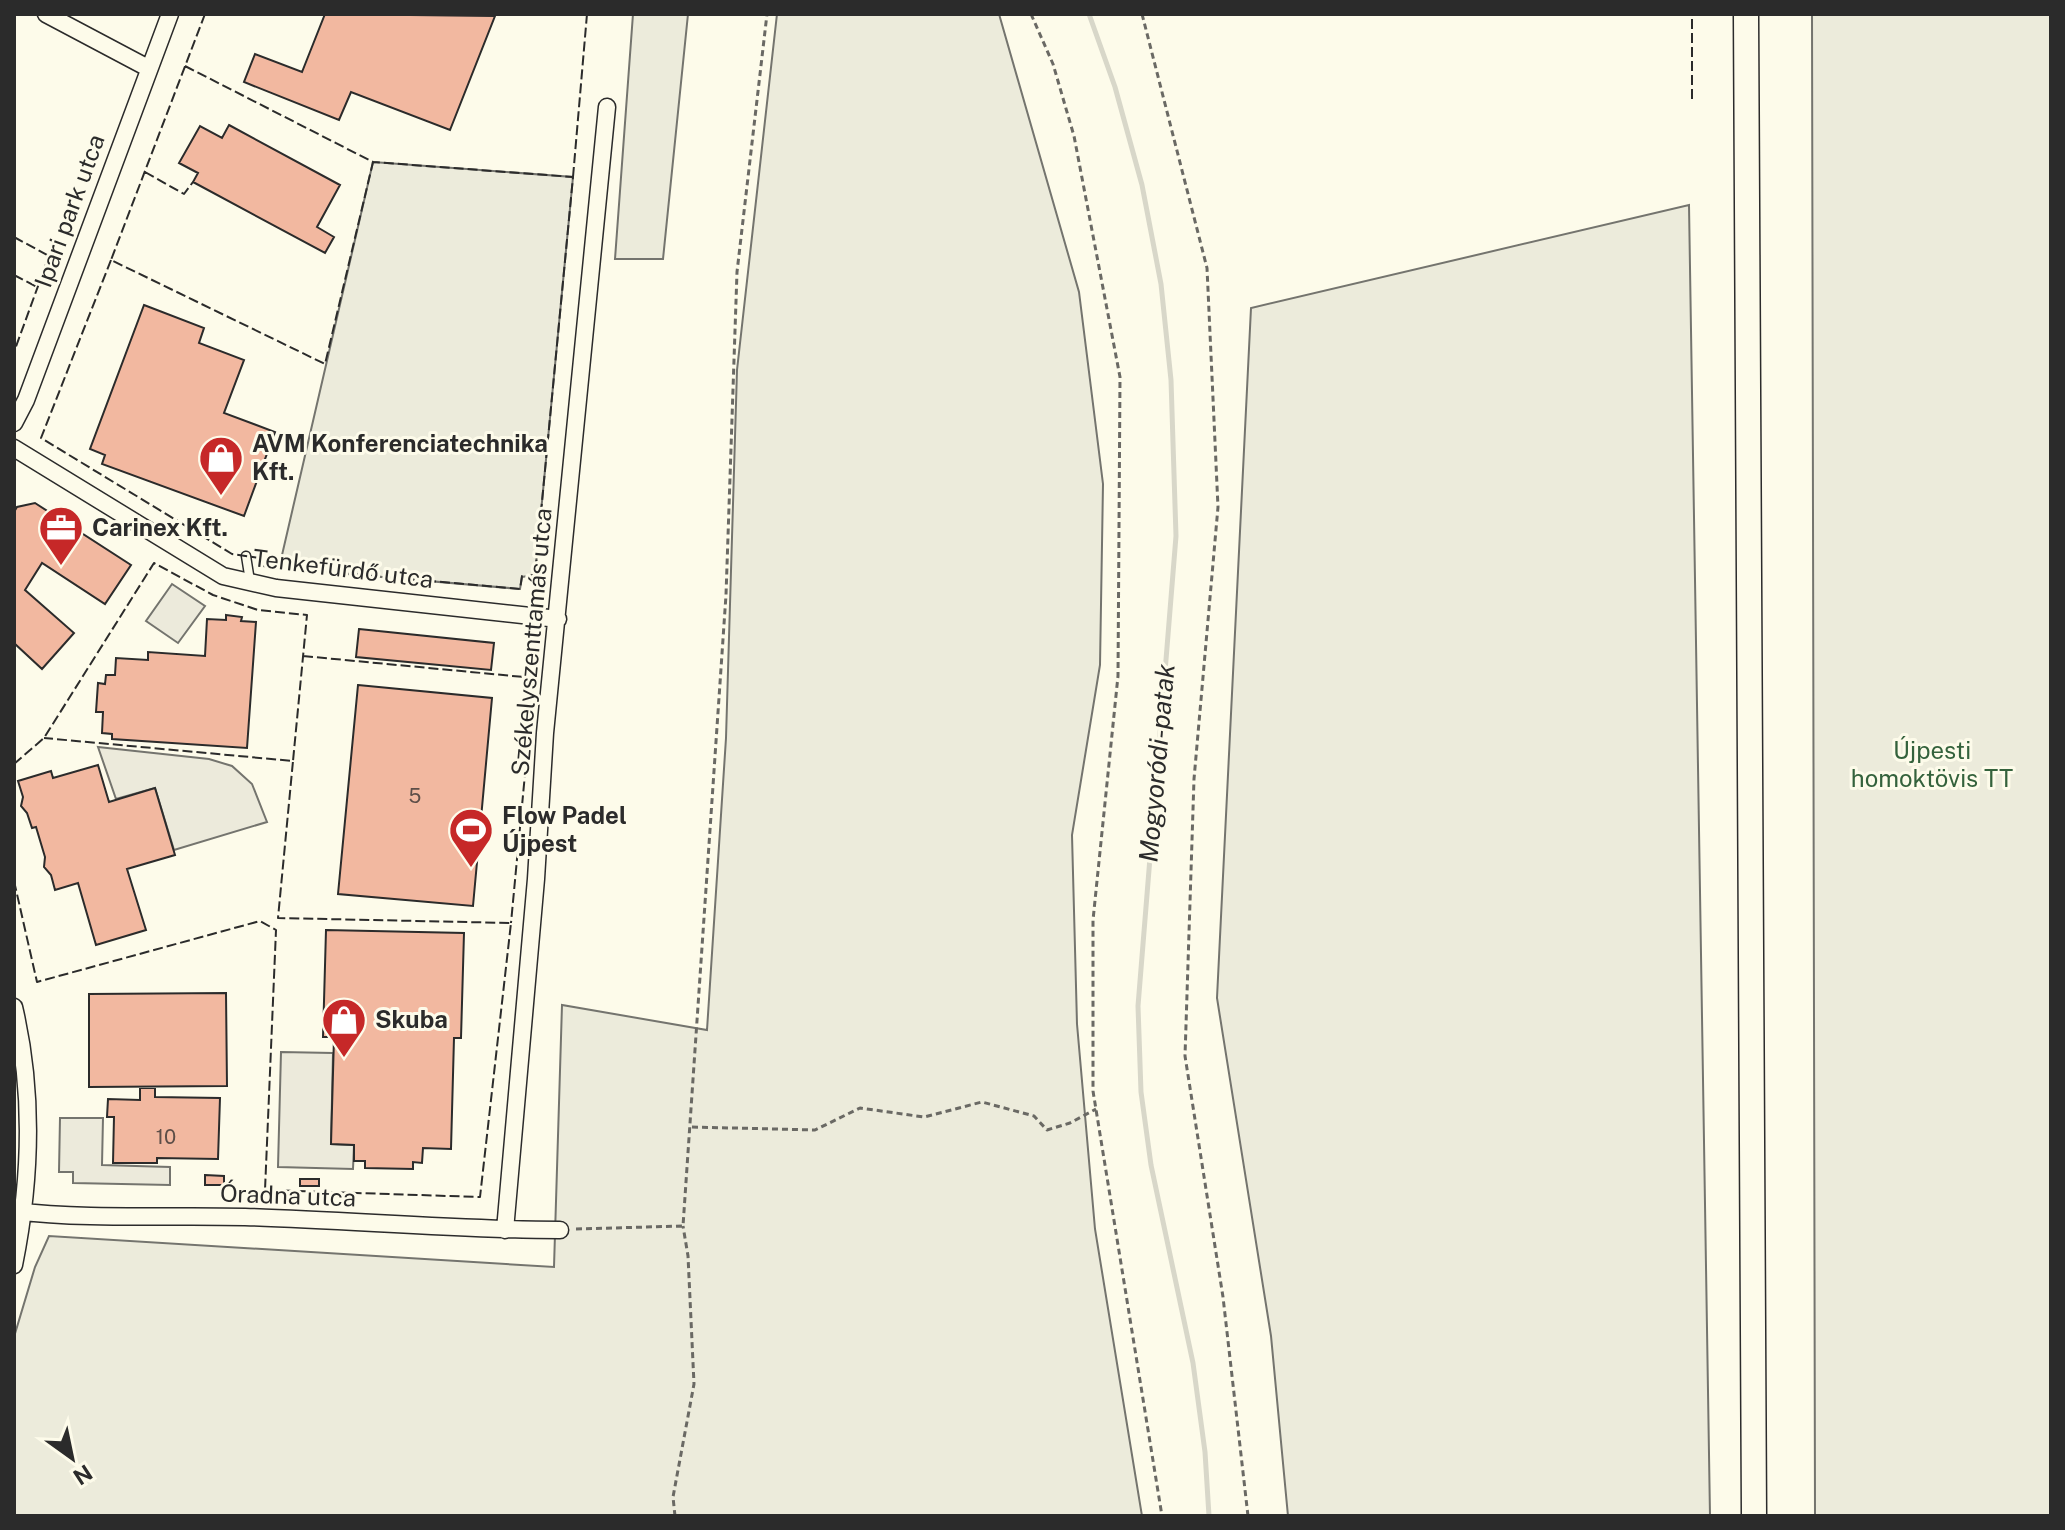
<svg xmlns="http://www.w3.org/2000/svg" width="2065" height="1530" viewBox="0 0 2065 1530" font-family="'Public Sans',sans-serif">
<rect width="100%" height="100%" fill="#fdfbea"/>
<path fill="#ecebdb" stroke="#74746e" stroke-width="2" d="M633,14H688L663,259H615Z
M777,14H999L1079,292L1103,484L1100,665L1072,835L1077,1024L1095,1229L1142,1516H14V1337L35,1267L49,1236L554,1267L562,1005L707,1030L726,738L737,370Z
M1812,14H2051V1516H1815Z
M373,162L573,177L535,575L522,577L520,589L279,568Z
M1689,205L1710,1516H1288L1271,1336L1217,998L1251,308Z"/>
<path fill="#eceadb" stroke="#74746e" stroke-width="2" d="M172,584L205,606L178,643L146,621Z
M98,747L209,759L232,766L252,784L267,822L174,850L155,788L116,799Z
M281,1052L333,1053L331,1144L354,1145L353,1169L278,1167Z
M60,1118H103L102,1165L170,1167V1185L73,1183V1172H59Z"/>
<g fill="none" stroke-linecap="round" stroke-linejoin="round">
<path stroke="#d8d7c9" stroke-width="5" d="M1089,14L1115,87L1142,185L1161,284L1171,380L1176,536L1138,1006L1141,1092L1151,1165L1193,1363L1205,1452L1209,1516"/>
</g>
<path fill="#f2b8a0" stroke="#2b2b2b" stroke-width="2" d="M325,14L495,16L450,130L351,92L339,120L244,82L255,54L302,72Z
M229,125L340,185L317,227L334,237L325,253L193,182L198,173L179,163L200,126L222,138Z
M144,305L204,328L199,343L244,360L224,413L275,432L244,516L102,464L105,455L90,449Z
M35,503L131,565L105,604L42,563L25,590L74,633L42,669L14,643V512L17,507Z
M226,615L242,617L241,621L256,622L247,748L112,739V734L102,733L103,712H96L98,683L105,684L106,675H115L116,658L148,660V652L205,656L207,619L226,620Z
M359,629L494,643L491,670L356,657Z
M358,685L492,698L473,906L338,894Z
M98,765L109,802L155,788L175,855L127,869L146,930L96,945L78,883L55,890L51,875L44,867L45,857L36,827L32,828L27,813L21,806L23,797L18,781L51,771L53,778Z
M326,930L464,933L461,1038H454L451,1149L423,1148L422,1163L413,1162V1169L365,1168V1161H354V1145L331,1144L334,1037H323Z
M226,993L227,1086L89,1087V994Z
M140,1088H155V1097L220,1098L218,1159L157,1158V1163H113L114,1117H107L108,1099L140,1100Z
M205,1175L224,1176V1185H205Z
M300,1179H319V1186H300Z"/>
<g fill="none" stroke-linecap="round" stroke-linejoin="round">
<g stroke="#2b2b2b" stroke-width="11">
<path id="lane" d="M246,556L250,581"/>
</g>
<g stroke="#2b2b2b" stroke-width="19">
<path id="street" d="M46,14L148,68
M14,423L26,400L170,14
M14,448L223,576L276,588L558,619
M14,1007C34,1092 31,1180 14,1265
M14,1211C90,1220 168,1215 245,1217C350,1220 455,1230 560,1230
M505,1230L536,879L545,733L607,107"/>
</g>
<g stroke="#2b2b2b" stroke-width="27">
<path id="secondary" d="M1746,14L1754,1516"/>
</g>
<path stroke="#6a6964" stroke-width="3" stroke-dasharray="6 4" stroke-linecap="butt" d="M1031,14L1053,64L1074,136L1120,377L1118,676L1093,920V1091L1162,1516
M1142,14L1207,268L1218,507L1194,779L1185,1056L1223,1297L1248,1516
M692,1127L815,1130L860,1108L924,1117L982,1102L1034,1116L1047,1130L1070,1123L1096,1109
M576,1229L683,1226L726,595L737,272L767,14
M675,1516L673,1497L694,1384L688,1256L683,1226"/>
<use href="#lane" stroke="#fdfbea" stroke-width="8"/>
<use href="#street" stroke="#fdfbea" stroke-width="16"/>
<use href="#secondary" stroke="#fdfbea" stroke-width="24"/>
<path stroke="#2b2b2b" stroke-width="2" stroke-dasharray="10 4" stroke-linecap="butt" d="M185,66L373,162L325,364L111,260L205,14
M1692,99V14
M145,172L184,194L193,182
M573,177L587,14
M14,237L49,256L14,352
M111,260L41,438L232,554L260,558L262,566L520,589L522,576L535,575L573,177L373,162
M14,275L37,287
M303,656L534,678L511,923
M14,764L44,738L154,563L213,595L258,610L307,615L293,761
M14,881L37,982L260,921L276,930L265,1190L480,1197L511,923L278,918L293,761L44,738"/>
</g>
<defs>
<g id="shop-pin" transform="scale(2.3)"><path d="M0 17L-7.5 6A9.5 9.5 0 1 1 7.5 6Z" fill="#c62828" stroke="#fdfbea"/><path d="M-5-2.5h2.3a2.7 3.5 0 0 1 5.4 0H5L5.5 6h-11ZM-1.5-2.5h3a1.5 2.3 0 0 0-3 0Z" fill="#fff"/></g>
<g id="office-pin" transform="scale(2.3)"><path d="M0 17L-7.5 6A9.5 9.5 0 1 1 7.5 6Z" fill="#c62828" stroke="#fdfbea"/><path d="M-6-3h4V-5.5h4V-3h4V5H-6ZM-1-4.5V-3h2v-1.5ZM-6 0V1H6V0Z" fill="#fff"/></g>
<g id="stadium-pin" transform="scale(2.3)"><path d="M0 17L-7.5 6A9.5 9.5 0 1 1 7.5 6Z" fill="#c62828" stroke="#fdfbea"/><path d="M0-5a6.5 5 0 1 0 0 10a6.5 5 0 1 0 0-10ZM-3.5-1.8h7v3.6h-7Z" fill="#fff"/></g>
</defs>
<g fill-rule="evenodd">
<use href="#shop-pin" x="221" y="458"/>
<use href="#office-pin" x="61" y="528"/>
<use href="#stadium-pin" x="471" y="830"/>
<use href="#shop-pin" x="344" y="1020"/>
</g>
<g text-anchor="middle" stroke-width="6" stroke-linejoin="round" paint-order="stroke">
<g font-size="20" fill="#5d4e48">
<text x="415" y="803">5</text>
<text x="166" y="1144">10</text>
</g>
<g font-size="24" fill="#2b2b2b" stroke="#fdfbea">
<text transform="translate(70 211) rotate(-70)" y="8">Ipari park utca</text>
<text transform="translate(343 569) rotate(7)" y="8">Tenkefürdő utca</text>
<text transform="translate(532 642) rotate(-85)" y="8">Székelyszenttamás utca</text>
<text transform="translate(288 1196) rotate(2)" y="8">Óradna utca</text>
</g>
<g font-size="24" font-weight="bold" fill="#2b2b2b" stroke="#fdfbea" text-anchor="start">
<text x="252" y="452">AVM Konferenciatechnika<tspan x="252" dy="28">Kft.</tspan></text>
<text x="92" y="536">Carinex Kft.</text>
<text x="502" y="824">Flow Padel<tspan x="502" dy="28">Újpest</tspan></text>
<text x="375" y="1028">Skuba</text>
</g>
<g font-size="24" fill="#34623c" stroke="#fdfbea">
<text x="1932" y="759">Újpesti<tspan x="1932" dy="28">homoktövis TT</tspan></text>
</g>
<g font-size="26" font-style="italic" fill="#2b2b2b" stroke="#fdfbea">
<text transform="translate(1157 763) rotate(-85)" y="9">Mogyoródi-patak</text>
</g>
</g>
<rect width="2065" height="1530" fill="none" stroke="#2b2b2b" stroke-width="32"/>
<g transform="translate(72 1458) rotate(147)" stroke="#fdfbea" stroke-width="6" paint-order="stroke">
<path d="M0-6L14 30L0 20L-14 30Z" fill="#2b2b2b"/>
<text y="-12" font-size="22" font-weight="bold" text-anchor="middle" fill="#2b2b2b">N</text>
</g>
</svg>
